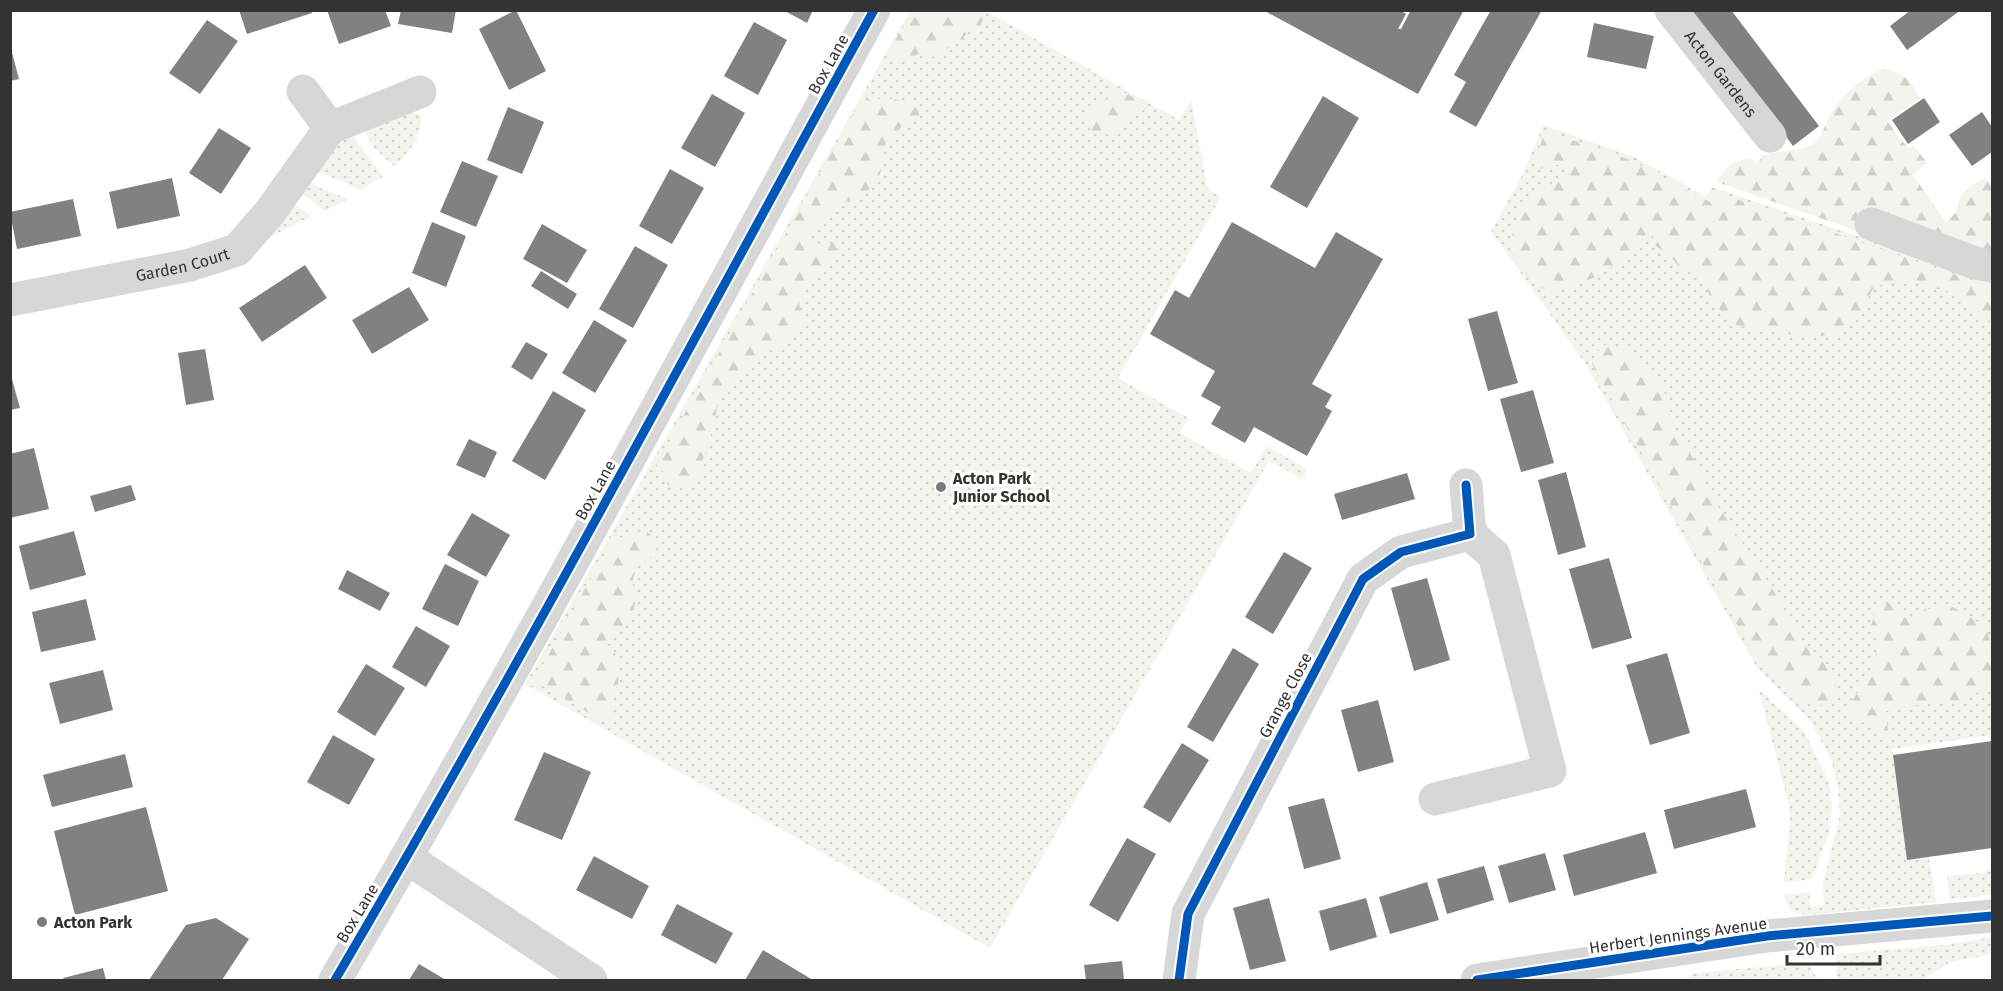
<svg xmlns="http://www.w3.org/2000/svg" width="2003" height="991" viewBox="0 0 2003 991" font-family="'Fira Sans',sans-serif">
<defs>
<pattern id="grass-dots" width="8" height="8" patternUnits="userSpaceOnUse" patternTransform="scale(1.5)"><rect width="8" height="8" fill="#f1f5ed"/><path d="M2 2h.1M6 6h.1" fill="none" stroke="#cfd2cc" stroke-width="1.8" stroke-linecap="round"/></pattern>
<pattern id="forest-firs" width="22" height="20" patternUnits="userSpaceOnUse" patternTransform="scale(1.5)"><rect width="22" height="20" fill="#f1f5ed"/><path d="M5 1l3.5 6h-7zM16 11l3.5 6h-7z" fill="#cfd2cc"/></pattern>
</defs>
<rect width="100%" height="100%" fill="#fff"/>
<path fill="url(#grass-dots)" d="M910,11H986L1179,120L1191,100L1208,189L1221,197L1118,378L1188,418L1180,433L1251,473L1267,446L1307,469L1302,479L1269,461L990,948L525,684Z
M402,111L421,115C423,134 409,154 394,166L373,147L362,127Z
M1543,125L1634,157L1707,197L1712,187L1972,275L1992,278V735L1892,749L1907,859L1929,857L1936,902L1808,915C1793,914 1788,910 1785,895L1809,892L1811,907L1824,905L1823,883L1840,815L1838,789L1832,762L1810,720L1758,669L1585,363L1491,231L1524,172Z
M350,133L383,176L361,190C345,181 329,178 314,169L326,154Z
M307,180L318,187L348,199L325,211L299,191Z
M291,201L311,216L263,241Z
M1759,691L1768,696L1771,701L1804,731L1829,783L1832,806L1830,830L1812,879L1785,883L1784,880L1790,818L1789,805Z
M1992,869V894L1950,900L1947,876L1982,873Z
M1992,937V954L1950,962L1922,980H1840L1836,976L1837,954L1946,945Z
M1808,963L1818,980H1684L1693,973Z"/>
<path fill="url(#forest-firs)" d="M981,10L986,13L979,29L974,30L970,27C965,42 951,42 943,54L931,57L922,52C907,60 905,68 887,54L912,11Z
M1881,69C1903,73 1910,77 1919,98L1887,121L1908,148L1914,146L1927,163L1913,175L1946,222C1962,209 1954,210 1961,196C1966,187 1976,183 1985,178L1992,185V274L1971,271L1717,182C1724,167 1733,162 1749,158L1757,163L1763,155C1775,152 1805,150 1813,144C1822,137 1823,129 1828,120C1839,97 1858,81 1881,69Z
M1114,87L1149,106L1130,120L1121,121L1119,130L1106,135L1095,134C1079,116 1091,110 1106,100C1110,97 1111,92 1114,87Z
M870,99H894L920,106L919,117L908,121L886,141L879,179L872,188L849,200L809,231L808,237C820,246 826,245 840,241C837,252 829,268 817,272L814,279L807,280V287L799,303L803,321L797,333L772,350L751,360L744,374L734,379L718,403L709,445L701,464V473L698,482L682,486L668,485L661,467L656,465L859,103Z
M1546,131L1630,160L1710,202L1716,192L1971,280L1992,283V323L1944,289H1930L1922,284L1904,281L1883,284L1872,290C1866,304 1859,318 1846,328C1824,346 1759,329 1732,324L1711,300L1704,277L1682,270L1670,256L1656,246L1651,231C1640,238 1633,248 1624,257C1599,280 1579,283 1548,293C1524,273 1504,258 1515,224C1517,216 1524,206 1529,201C1541,189 1558,181 1571,170L1565,163L1542,169L1533,162Z
M1608,343L1627,352L1662,383L1674,432L1693,458L1716,503L1770,585L1804,643L1836,674L1834,699L1820,706L1796,700L1791,688L1760,666L1592,364L1596,353Z
M646,531L658,541L655,555L636,568L632,583L637,599L630,619L606,643L614,650L619,666L618,684L610,697L611,717L604,722L534,681L615,535L623,538L634,532Z
M1896,602L1909,623L1925,609L1953,607L1985,626L1992,646V683L1966,700L1940,701L1886,711L1889,738L1845,712L1871,672L1878,646L1871,626L1877,606Z"/>
<path fill="#818181" d="M239,10H311L312,13L247,34Z
M327,10H385L391,26L339,44Z
M401,10H456L452,33L398,24Z
M516,10L546,71L509,90L479,29Z
M783,10H813L807,23Z
M1263,10H1400L1406,14L1398,29H1401L1411,10H1464L1418,94Z
M1491,10H1542L1476,127L1449,112L1466,82L1454,75Z
M1693,10H1731L1819,126L1793,146L1692,12Z
M1911,10H1961L1907,50L1890,26Z
M207,20L238,41L200,94L169,73Z
M754,22L787,40L758,95L724,76Z
M1594,23L1654,36L1646,69L1587,57Z
M10,45L19,79L10,81Z
M712,94L745,113L715,167L681,148Z
M1323,96L1359,118L1307,208L1270,187Z
M1924,98L1940,122L1908,144L1892,120Z
M508,107L544,122L522,174L487,160Z
M1982,112L1992,127V152L1972,166L1949,135Z
M219,128L251,148L221,194L189,173Z
M462,161L498,176L476,227L440,212Z
M670,169L704,188L672,244L639,226Z
M172,178L180,216L117,229L109,192Z
M73,199L81,236L17,249L10,212Z
M432,222L466,236L446,287L412,273Z
M1232,222L1315,268L1336,232L1383,259L1312,384L1332,395L1325,407L1332,411L1307,456L1254,427L1245,443L1211,424L1221,407L1201,396L1215,371L1150,334L1175,290L1189,298Z
M542,224L587,250L567,283L523,259Z
M635,246L668,265L633,328L599,309Z
M305,265L327,298L262,342L239,308Z
M541,271L577,294L568,309L531,286Z
M409,287L429,320L372,354L352,320Z
M1497,311L1518,383L1488,391L1468,319Z
M594,320L627,340L595,393L562,373Z
M526,342L548,354L532,380L511,367Z
M205,349L214,400L186,405L178,353Z
M10,372L20,408L10,410Z
M1533,390L1554,463L1521,472L1500,399Z
M553,391L586,410L545,480L512,461Z
M469,439L497,452L485,478L456,465Z
M34,448L49,509L10,518V454Z
M1566,472L1586,547L1558,555L1538,480Z
M1407,473L1415,499L1342,520L1334,494Z
M131,485L136,500L95,512L90,496Z
M472,513L510,535L486,577L447,555Z
M74,531L86,575L30,590L19,546Z
M1284,552L1312,568L1273,634L1245,617Z
M1609,558L1632,638L1592,649L1569,569Z
M445,564L479,581L458,626L422,609Z
M347,570L390,593L380,611L338,589Z
M1427,578L1450,660L1414,671L1391,588Z
M86,599L96,640L41,652L32,612Z
M416,626L450,646L426,687L392,667Z
M1233,648L1259,664L1213,742L1187,727Z
M1667,653L1690,733L1650,745L1626,665Z
M366,664L405,688L375,736L337,712Z
M103,670L113,710L60,724L49,683Z
M1378,700L1394,762L1358,772L1341,710Z
M333,735L375,759L349,805L307,782Z
M1992,741V848L1907,860L1893,755Z
M1182,743L1209,760L1170,823L1143,807Z
M544,752L591,772L562,840L514,820Z
M125,754L133,787L52,807L43,775Z
M1746,789L1756,827L1674,849L1664,810Z
M1324,798L1341,859L1304,869L1288,807Z
M146,807L168,891L75,915L54,831Z
M1645,832L1657,873L1574,896L1563,855Z
M1127,838L1156,854L1118,922L1089,905Z
M1545,853L1556,890L1509,903L1498,866Z
M594,856L649,886L632,919L576,890Z
M1484,866L1494,900L1447,914L1437,879Z
M1427,882L1439,920L1390,934L1379,897Z
M1269,898L1286,961L1250,970L1233,908Z
M1366,898L1377,937L1330,951L1319,911Z
M677,904L733,933L716,964L661,935Z
M216,918L249,939L222,980H149L186,925Z
M763,950L813,980H745Z
M1122,961L1124,980H1086L1084,965Z
M419,964L446,980H409Z
M103,968L106,980H64L63,978Z"/>
<g fill="none" stroke-linecap="round" stroke-linejoin="round">
<g stroke="#d7d7d7" stroke-width="33">
<path id="s1" d="M1671,10L1770,136"/>
<path d="M303,91L330,128"/>
<path d="M1871,224L1975,263L1992,266"/>
<path id="s2" d="M10,300L190,265L237,250L270,212L330,128L420,92"/>
<path d="M1435,799L1550,771L1494,555L1470,534"/>
<path d="M407,858L591,980"/>
<path d="M335,980C522,662 696,335 874,10"/>
<path d="M1179,980L1188,914L1363,579L1401,552L1470,534L1466,485"/>
<path d="M1477,980L1767,936L1992,916"/>
</g>
<g stroke="#fff" stroke-width="13">
<path id="cycleway" d="M335,980C522,662 696,335 874,10
M1179,980L1188,914L1363,579L1401,552L1470,534L1466,485
M1477,980L1767,936L1992,916"/>
</g>
<use href="#cycleway" stroke="#0057b8" stroke-width="9"/>
</g>
<g fill="#7a7a7a" stroke="#fff" stroke-width="2">
<circle cx="941" cy="487" r="6"/>
<circle cx="42" cy="922" r="6"/>
</g>
<g text-anchor="middle" stroke-width="6" stroke-linejoin="round" paint-order="stroke">
<g font-size="16" fill="#333" stroke="#fff">
<text transform="translate(828 64) rotate(-61)" y="6">Box Lane</text>
<text dy="6" stroke="none"><textPath href="#s1" startOffset="81">Acton Gardens</textPath></text>
<text dy="6" stroke="none"><textPath href="#s2" startOffset="176">Garden Court</textPath></text>
<text transform="translate(595 490) rotate(-61)" y="6">Box Lane</text>
<text transform="translate(1285 695) rotate(-62)" y="6">Grange Close</text>
<text transform="translate(357 913) rotate(-59)" y="6">Box Lane</text>
<text transform="translate(1678 935) rotate(-8)" y="6">Herbert Jennings Avenue</text>
</g>
<g font-size="16" font-weight="bold" fill="#333" stroke="#fff" text-anchor="start">
<text x="953" y="484">Acton Park<tspan x="953" dy="18">Junior School</tspan></text>
<text x="54" y="928">Acton Park</text>
</g>
</g>
<rect width="2003" height="991" fill="none" stroke="#333333" stroke-width="24"/>
<path d="M1787 955v9h93v-9" fill="none" stroke="#333333" stroke-width="3"/>
<text x="1796" y="955" font-size="18" fill="#333333" stroke="#ffffff" stroke-width="4.5" paint-order="stroke">20 m</text>
</svg>
